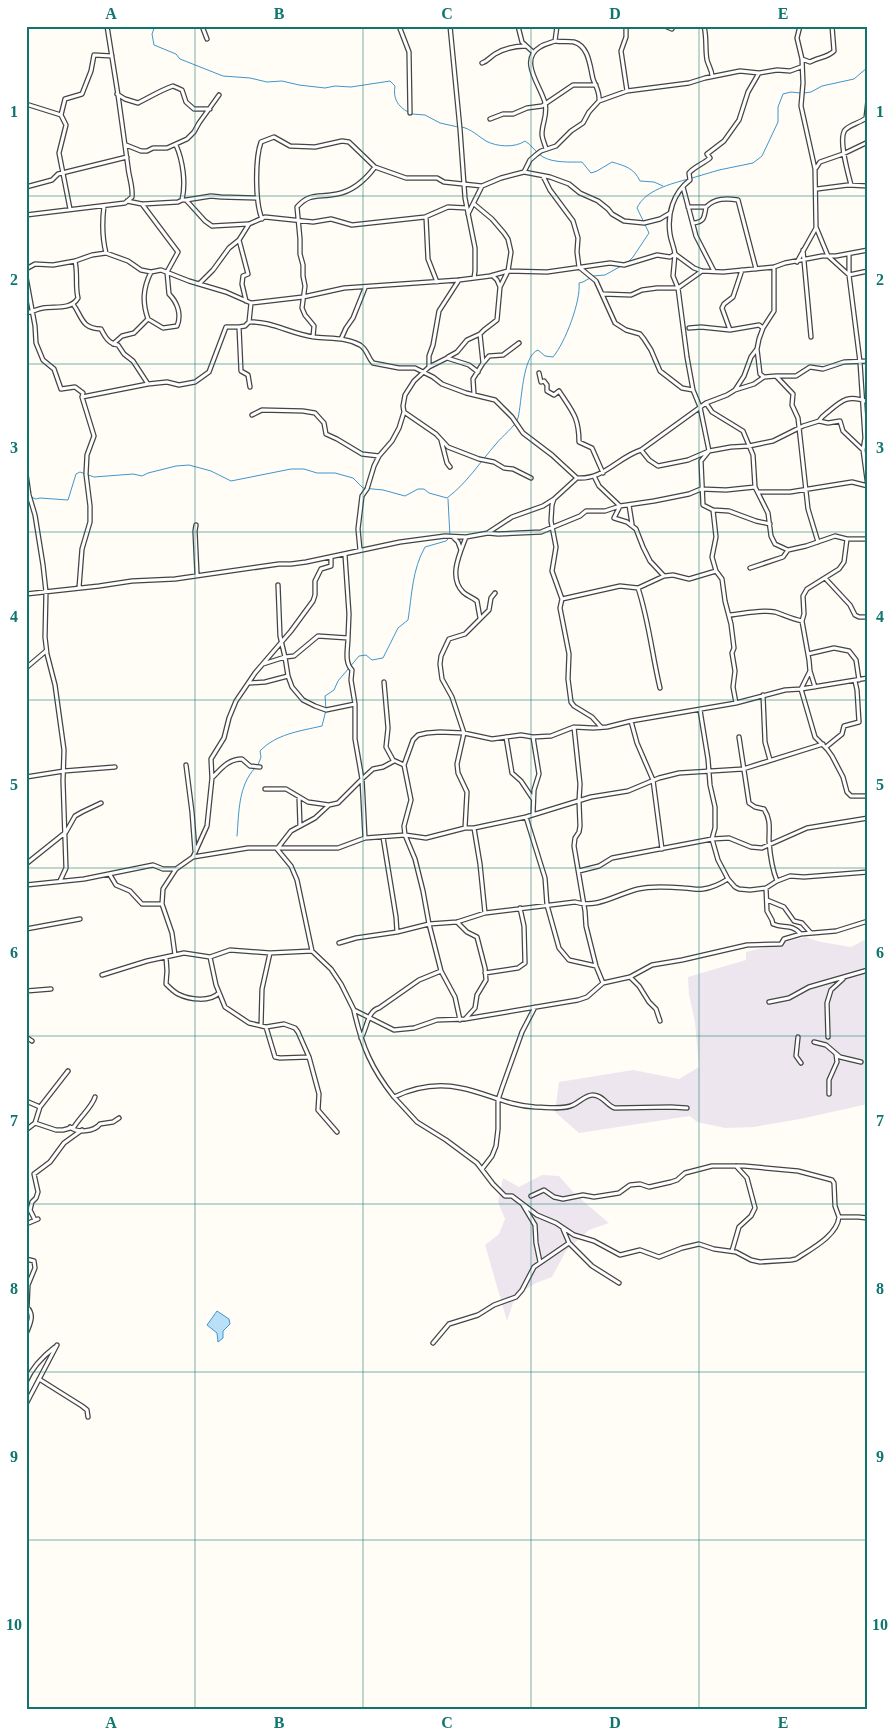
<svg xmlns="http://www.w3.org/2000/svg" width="894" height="1736" viewBox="0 0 894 1736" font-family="'Times New Roman',serif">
<rect width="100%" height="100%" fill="#fffdf5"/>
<path fill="#eee6ef" d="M805,937L821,942L851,947L868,938V1104L800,1119L754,1127L725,1128L697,1122L690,1116L579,1133L555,1112L559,1082L633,1070L679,1079L699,1067L695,1022L689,995L688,977L746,960V952Z
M542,1175L559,1176L576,1195L609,1223L589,1230L566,1251L552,1277L536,1283L523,1291L513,1303L507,1321L485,1245L499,1234L505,1219L498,1202L503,1178L519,1187Z"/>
<path fill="#b9e0f7" stroke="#3f96cf" d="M217,1311L229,1319L230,1324L223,1331V1338L218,1342L217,1333L207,1325Z"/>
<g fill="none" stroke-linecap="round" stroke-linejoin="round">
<path stroke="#3f96cf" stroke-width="1" d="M155,26L152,34L154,45L176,54L180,59L223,76L250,78L267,82L282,81L299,85L325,88L335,86L351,87L390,81L395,86C393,98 397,106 408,112
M804,93L811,92L822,86L854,79L868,67
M412,114L425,115L440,123L458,127
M462,127C471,129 478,136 486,141C497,147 515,148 525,141C532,145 536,153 543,157C554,163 570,162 582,162L591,173L597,171L612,162C625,166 634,168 640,181L654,182L663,186
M692,178L719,170L753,163L762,156L778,122V107L783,94L791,92L800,93
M627,263L633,257L649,233L637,208C645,190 671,184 688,179
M593,276L605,275L623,265
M31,497L36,499L40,498L68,500L76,474L80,472L94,477L133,474L142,476L148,473L176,466L189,465L211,471L231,481L291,469H304L317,473H335L353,478L363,488L383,490L405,496L418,489H424L429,493L447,498C467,483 480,462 496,444C502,436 515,427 518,418C522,402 522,356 538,350L545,356L553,357C565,343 581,301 579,283L583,282L590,278
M258,765L261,757L260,751C276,734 300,731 322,726L326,710L325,696L334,690L338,681L359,656L366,655L372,660L383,658L398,628L408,620C412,595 412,570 425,547L446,541L450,537L448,499
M237,836C239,813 238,786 255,768"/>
<g stroke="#444" stroke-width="5.5">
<path id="minor" d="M202,26L207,39
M399,26L409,52L410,113
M450,26L460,129L465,198L475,248V271L474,278
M518,26L522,42L533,52
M626,26V37L621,51L627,91
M665,26L672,29
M704,26C707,38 705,49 707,60C709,67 712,70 712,76
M800,26L797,38L802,59L803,83L801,106L815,169L816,227L828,256L849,275L868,271
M555,41C561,42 569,41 574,42C589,46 590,67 593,79C596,87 600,92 599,101
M802,59L810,62C818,57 827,58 834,51L832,26
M482,63C488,61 490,57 495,54C505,48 515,46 526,46
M801,67L790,71L777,70L759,73L748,92L739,120L724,141L707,154L710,158C703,164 694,167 689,173L690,180C673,193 667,214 670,234C671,241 674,247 675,254L694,268L702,271L723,272L774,267L785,263L822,256H836L868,250
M117,94L125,99L138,103C150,97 161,90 173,86L182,90L186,102L194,109H210
M26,104L61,115
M490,119L503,114H513L527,108L542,106L573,85H596
M126,145L141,151H147L153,148H167L187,139L194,132L199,123L219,95
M546,149C545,144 542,139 542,134C542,123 548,115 545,103C541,86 518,60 540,47C544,44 550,43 555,41L557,26
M816,168L820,162L843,154L868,142
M524,172L550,177L569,184L580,193L598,201L608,209L612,214L624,221L644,223L660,219L670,213
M543,176L550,190L573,221L578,238L577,252L579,267L596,281L615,323L626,330L640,334L644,339L651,350L660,371L682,388L693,390
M851,185C848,173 838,139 845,130C851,124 860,123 866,118L868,100
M26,187L52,180L58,174L127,157
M683,187L696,236L714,271
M817,189L848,185L868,186
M182,200H186L205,221L212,226L248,224
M186,200L211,196L221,197L257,198
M143,204L178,202L182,200C186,183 183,161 176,145
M474,204L492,219L504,233L508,239L511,252L508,271L500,287L497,320L484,330L480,334L483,363L473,379L474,394
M104,206C102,222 102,237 106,253
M688,207H706
M70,209L59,153L66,125L61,115L65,99L82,94L91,71L94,55L112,56
M468,214L482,186L501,178L524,172L530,160L537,154L541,151L556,146L571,131L583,123L589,112L599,101L627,91L689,83L705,78L740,71L759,73
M26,215L125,203L132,197C133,186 129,178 128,167C122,120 115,73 107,26
M426,217L428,259L437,282
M262,219C255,202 255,159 261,142L274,137L290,146L315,147L342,141L349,142L375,167L406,178H437L444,182L482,186
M693,223C705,222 704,217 706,207C715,198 726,198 738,200L756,269
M239,240L248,274L243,276L242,284L246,301
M803,250L811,337
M849,254V275L860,362L865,438L863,450L868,487
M797,262L816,228
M26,269L35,264L53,265L75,261
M493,276L497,280L500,287
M26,277L35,326L36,343L43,360L54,369L61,389L75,387L83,393L82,397L148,384L167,382L179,385L195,382L209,372L226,327H239
M200,283L213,270L229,248L239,240L249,224L265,217L313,222L331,219L352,225L425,217L448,207L467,208
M603,294L631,295L642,290L657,288H678L702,271
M251,303L303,297L344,288L459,280L490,276L508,271L547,272L610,263L624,265L657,255L670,257L675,254L673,276L678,288L687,357L693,390L700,407L709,451L701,461L703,505L713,510L729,511L756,521L770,524
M73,304C83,318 81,328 101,329C105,337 109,344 118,345L124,354L133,361L148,384
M26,313C32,312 37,309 43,308C55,306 71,310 78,298C75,286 78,274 75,261L92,255L106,253L128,261L141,270L151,272L161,270L189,281L226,292L251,303L249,322C272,321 291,334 314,337C329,339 346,337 360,345C368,350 367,357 373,363L399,368H415L433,377L442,384L466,393L495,400L512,417L523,433L552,455L577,478
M148,319C142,302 143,288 151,272
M249,322L245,326L239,327L241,371L248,375L250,387
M689,328L701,327L730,330L722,308L724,304L733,297L742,270
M730,330L759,325L763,328
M313,337L314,326L305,315L302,308L305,286L303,276V265L300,254V239L297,207C310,192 319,198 337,194C353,191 366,179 375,167
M341,339L346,328L353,318L365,288
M113,344L122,336L134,333L148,319L163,328L177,326C182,314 177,302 169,294L167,272L178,252L142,204L127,201
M757,349L760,374L764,377L776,376L793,394L792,405L798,418L808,509L818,542
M448,357L457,352L467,340L480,334
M484,362L489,356L503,355L519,343
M429,367L447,358L469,365L478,372
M539,373L541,382L544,381L547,385V391L554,395L559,391C572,411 579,417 579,442L592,448L603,473
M776,376H796L810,367L823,369L844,362L868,361
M735,390L754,384L764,377
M706,403L712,412L743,431L753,455L755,487L768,513L771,536L775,544L788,550L806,546L835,536L847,539H868
M404,412L436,434L448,447L479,459L494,462L504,468L513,469L531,478
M252,415L262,410L303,411L315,413L324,423L326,434L337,439L362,454L379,456
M819,421C822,416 824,415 828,412C842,400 848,394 868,402
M441,440L447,463L450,467
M641,450L706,403L727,395L735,390L744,376L751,357L757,349L759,339L763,328L774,311V267
M26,474L29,495L35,515L43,565L46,592L45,637L47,654L55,685L64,750L63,781L66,868L60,881
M594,476L599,486L620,506L614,518L627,522L636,529L643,547L650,561L664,576L673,575L689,579L716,571
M758,492H790L852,482L868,486
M629,505L632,524
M713,510L716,537L712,557L716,571L722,579L725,601L731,624L734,648L732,653L735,671L733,687L736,703
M196,525L195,531L197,574
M489,532L512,517L543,506L554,499
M453,537L458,542L461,550
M466,537C460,553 448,577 463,592C467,596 472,597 477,601L480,618
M847,539L844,562L839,569L807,589L803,596L804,614L802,621L809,660L810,671L801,689L815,737L827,749L832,756L843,777L847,792L851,796H868
M360,550L358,529L362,496L367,489L374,466L379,456L392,441L399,428L404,412L403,406L405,395L414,381L429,367V356L433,345L439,311L459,280
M750,568L783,557L788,550
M825,578L850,605L855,615L859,617H868
M278,585L280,636L285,657L288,676
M79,588L82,549L90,522V506L86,474L87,455L94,436L82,397
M638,588C649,621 652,655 660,688
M26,594L99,586L132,581L175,579L279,564H291L306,562L400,542L445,536L466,537L488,533L498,534L541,532L580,516L586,511H605L620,506L654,501L689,494L701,489L726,490L755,487
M562,599L620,586L638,588L664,576
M730,615C742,614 762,609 775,612C784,615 792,619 802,621
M808,654L834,648L849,651L856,660L859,680
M263,664L285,657L294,656L318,636L348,638L349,614L345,555
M26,668L46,651
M810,671L815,687
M384,682L388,728L386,747L393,760L404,765L411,800L404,826L405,835L415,859L423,891L429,924L441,971L455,997L460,1020
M250,683L265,682L288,676L292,687L303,700L315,706L326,710L355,704
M763,695L765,742L770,760
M700,710L708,759L710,785L715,807V828L712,839L718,860L728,879L735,887L739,889L750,890L766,888
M631,721L637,743L653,780L662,849
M574,727L580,784L579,801L580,826L579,832L575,838L574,846L585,911L586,926L596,966L603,983
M601,727L592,717L574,706L571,702L568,679L569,654L560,608L562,599L552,571L556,547L551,521L552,505L554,499L577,478C604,480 618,457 641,450L649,460L658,466L688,460L709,451L731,447L749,446L773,441L803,426L819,421L828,423L840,421L843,431L863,450
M506,737L512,773L521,781L533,799
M533,737L539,774L534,790L533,814
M739,737L749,803L755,807L764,809C771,820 769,828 769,841C770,854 772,869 777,881L766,888L767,911L772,920L773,924C784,929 791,923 801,934
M826,747L842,734L844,726L859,722L857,690L855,681
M186,765L192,812L195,851
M404,765L413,740L418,735L427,733L440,732L464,733L492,739L521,735L533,737L551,736L574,727L593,728L607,727L631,721L736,703L785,690L801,689L868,678
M26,777L64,771L115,767
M212,778C221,769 228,759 242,759L250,766L260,767
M265,789H286L308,802L329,805L338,803L362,779L355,739V704L351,680L352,670C344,662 348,648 348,638
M299,797L300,826
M526,817L545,878L547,905L559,948L569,960L596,966
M465,828L467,792L458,773L457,764L464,733L452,697L442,679L440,664L441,656L449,639L465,634L489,610L491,598L495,593
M474,828L480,864L485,913
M383,837L396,917L397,932
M365,838L362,779L373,769L383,767L394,761
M193,857L207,826L212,778L211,759L224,738L229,718L236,701L255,673L291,631L313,601L315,595V581L321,569L331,566V558
M26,864L66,832L75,816L82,812L101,803
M579,871L599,866L612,858L712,839L729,838L751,847L762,848L807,828L868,818
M110,875L116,885L130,891L142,904H162
M777,881L790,876L804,877L868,872
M26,885L84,879L153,865L163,869H175
M767,900L784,907L794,921L802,923L810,932
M457,922L467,932L477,937L485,968L486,980L477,995L475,1008L465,1019
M26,929L80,919
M339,943L356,938L397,932L429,924L457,922L485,913L575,902C597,909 617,894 638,889C650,886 672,887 684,888C691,888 696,890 703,889C712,888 720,884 728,879
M312,951L297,880L291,866L277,849L291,831L315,818L328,806
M175,955L172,933L162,904L163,889L176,869L193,857L248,848H338L365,838L405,835L426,838L465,828H474L526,817L591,797L628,791L659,778L679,773L743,769L823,744
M166,957L167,971L166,984C169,987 174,992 178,994C190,1000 210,1002 219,993
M210,957L216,985L225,1007L249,1023L266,1027L284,1024L295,1028L298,1032L309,1057L319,1094L318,1110L337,1132
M485,973L518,968L525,963L524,926L520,908
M102,975L147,961L184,953L210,957L230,950L270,953L312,951L331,969L341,984L354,1010L394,1030L414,1028L437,1020L465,1019L578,1000L587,997L603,983L630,977L652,965L682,960L747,945L781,944L784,939L801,934L836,931L868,921
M630,977L639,986L649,1002L656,1009L660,1021
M26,991L51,989
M769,1002L789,998L809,987L868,970
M354,1011C362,1046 371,1068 394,1097C415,1087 438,1083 461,1088C487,1093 509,1106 535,1107C546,1107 563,1110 573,1105C580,1102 585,1095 593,1095C603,1095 607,1106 615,1108L671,1107L687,1108
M261,1026L262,989L270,953
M266,1027L275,1057L280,1058L309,1057
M26,1037L32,1041
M798,1037L796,1056L801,1063
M828,1037L827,1003L831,990L843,979
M361,1038C367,1029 367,1011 379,1008L419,980L441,971
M814,1042L826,1045L840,1057L861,1062
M829,1094V1080L837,1062L836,1054
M394,1097L417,1122L446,1140L477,1163L493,1184L505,1196H512L537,1215L556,1223L574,1235L594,1241L620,1255L640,1250L659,1257L682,1248L699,1244L714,1249L736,1252L751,1260L760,1262L791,1260L796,1259C811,1249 837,1236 839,1217L835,1206L834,1183L832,1180L798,1171L744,1166H712L685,1173L677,1180L671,1182L649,1187L640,1184L630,1185L619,1193L594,1197L583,1195L563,1199L554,1197L544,1190L531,1196
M26,1101L40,1107
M35,1123L40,1107L68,1071
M70,1127C77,1133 94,1132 100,1124L113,1122L119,1118
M26,1130L35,1123L56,1130H63L74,1127C80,1117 92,1107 95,1097
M482,1169L492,1156L496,1146L498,1129V1100L502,1088L522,1032L535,1007
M523,1205L535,1225L536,1243L540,1262
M839,1217H858L868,1218
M35,1220L30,1210L32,1202L36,1198L38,1192L34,1174L50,1162L64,1143L82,1130
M26,1224L38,1219
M563,1229L569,1243L592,1266L619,1283
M732,1251L739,1227L751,1216L755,1208L747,1178L736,1166
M26,1259L34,1261L35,1268L28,1285L27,1307C35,1315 30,1324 26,1334
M433,1343L449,1324L478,1315L494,1305L516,1297L522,1290L534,1267L569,1243
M39,1379L82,1406L87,1410L88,1417
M26,1382C32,1367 42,1357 55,1347
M26,1404L57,1345"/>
</g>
<use href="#minor" stroke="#fff" stroke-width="3"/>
</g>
<path fill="none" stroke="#0f766e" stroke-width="1" stroke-opacity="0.55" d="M195,26V1710M363,26V1710M531,26V1710M699,26V1710M26,196H868M26,364H868M26,532H868M26,700H868M26,868H868M26,1036H868M26,1204H868M26,1372H868M26,1540H868"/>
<rect width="894" height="1736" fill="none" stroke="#ffffff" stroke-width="55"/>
<rect x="28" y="28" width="838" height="1680" fill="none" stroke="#0f766e" stroke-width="2"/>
<g font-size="16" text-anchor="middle" font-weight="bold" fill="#0f766e">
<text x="111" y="19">A</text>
<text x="279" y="19">B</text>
<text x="447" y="19">C</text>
<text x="615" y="19">D</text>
<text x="783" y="19">E</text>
<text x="14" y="117">1</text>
<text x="880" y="117">1</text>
<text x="14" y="285">2</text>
<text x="880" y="285">2</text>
<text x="14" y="453">3</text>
<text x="880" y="453">3</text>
<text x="14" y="622">4</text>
<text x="880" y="622">4</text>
<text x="14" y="790">5</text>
<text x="880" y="790">5</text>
<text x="14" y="958">6</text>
<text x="880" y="958">6</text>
<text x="14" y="1126">7</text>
<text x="880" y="1126">7</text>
<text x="14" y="1294">8</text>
<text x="880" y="1294">8</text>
<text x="14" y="1462">9</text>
<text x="880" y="1462">9</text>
<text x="14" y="1630">10</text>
<text x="880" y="1630">10</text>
<text x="111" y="1728">A</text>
<text x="279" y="1728">B</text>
<text x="447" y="1728">C</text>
<text x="615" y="1728">D</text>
<text x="783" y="1728">E</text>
</g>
</svg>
